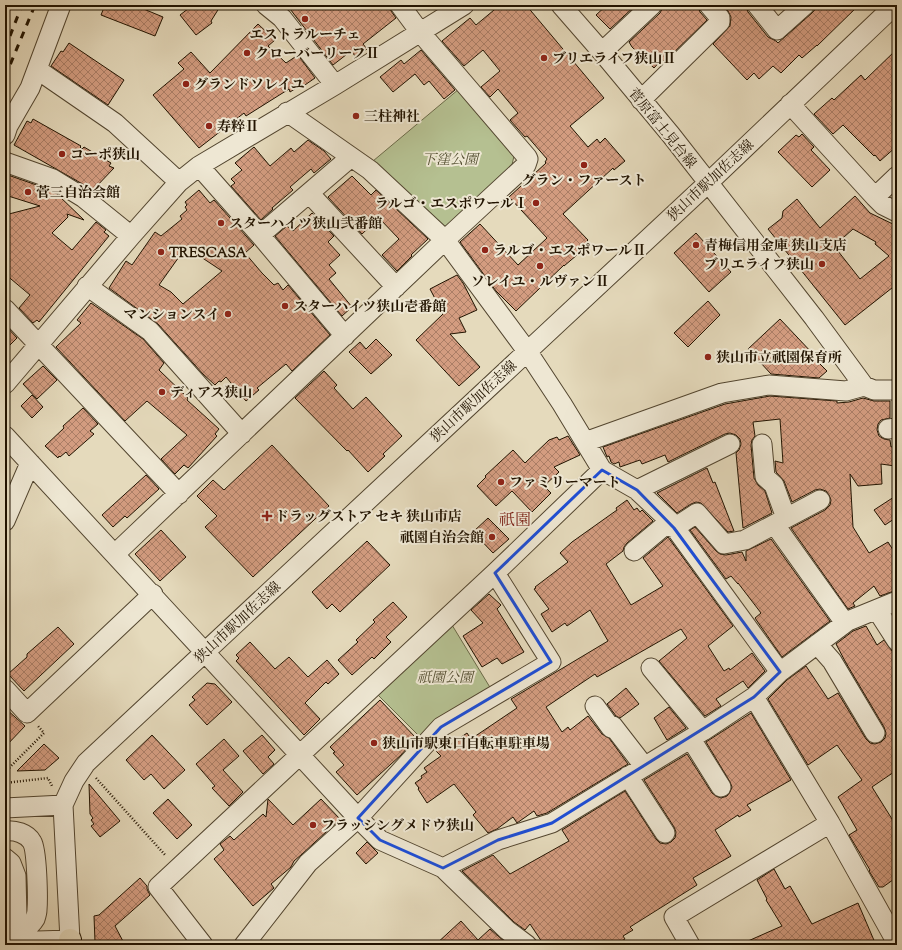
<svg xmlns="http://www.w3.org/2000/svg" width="902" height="950" viewBox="0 0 902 950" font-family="'Sorts Mill Goudy','Noto Serif JP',serif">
<defs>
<pattern id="building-cross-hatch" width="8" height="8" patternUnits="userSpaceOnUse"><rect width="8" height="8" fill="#d39c80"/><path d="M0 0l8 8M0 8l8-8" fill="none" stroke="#ab7e66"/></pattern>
</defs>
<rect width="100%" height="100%" fill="#e5dabc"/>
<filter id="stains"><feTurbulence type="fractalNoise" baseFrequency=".005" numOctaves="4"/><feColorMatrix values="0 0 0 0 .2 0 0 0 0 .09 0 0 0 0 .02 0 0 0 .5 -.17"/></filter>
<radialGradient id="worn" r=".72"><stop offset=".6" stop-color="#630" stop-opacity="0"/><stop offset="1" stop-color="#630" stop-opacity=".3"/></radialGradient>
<path fill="#b5c091" stroke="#6b6a48" d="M459,89L514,156L511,169L445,230L373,161Z
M452,625L491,689L420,737L378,695Z"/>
<path fill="url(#building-cross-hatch)" stroke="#211300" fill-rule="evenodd" d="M105,5H134L163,17L155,36L101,15Z
M193,5H221L211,21L212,23L196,35L180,15Z
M287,5H389L391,11L396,18L363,44L367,49L356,57L351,51L333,65Z
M500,5H526L604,98L570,126L588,147L597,139L600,143L605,138L625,161L614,170L613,168L563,214L588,240L587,241L590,244L564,266V265L516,311L496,291L460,242L480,224L518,265L547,238L509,197L546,163L545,162L547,159L527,136L525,137L510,120L518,113L498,89L490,97L481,87L500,71L483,50L464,66L442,41L470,18L476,25Z
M607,5H636L610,29L596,15Z
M663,5H698L700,12L707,20L664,62L662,59L654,68L632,47L629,42L660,13L662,9Z
M723,5H746L748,12L768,37L776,41L778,43L812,13L819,5H859L817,46V45L802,58L799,55L781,73L773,66L759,79L754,73L747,80L713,44L730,26L731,17L728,11Z
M258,24L275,40L268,46L286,63L298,55L315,78L302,87L301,85L290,92L289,89L246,116L244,113L199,148L153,95L184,69L178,63L191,52L210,73Z
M69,43L124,80L108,105L51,66L61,51L63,52Z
M897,49V146L880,161L875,155L874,156L843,125L833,134L814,114L832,98L834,100L861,75L865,80Z
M421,50L455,90L444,99L429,81L424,85L415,74L393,92L380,77L401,60L404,64Z
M33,119L81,146L80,147L82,149L84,147L111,163L109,166L114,168L93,190L14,145L27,121L31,123Z
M802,134L814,147L811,150L830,170L812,187L778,152L796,135L799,137Z
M308,140L324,151L331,159L314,173L311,169L290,187L293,190L272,208L273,209L261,220L231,186L235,183L231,179L242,170L235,163L254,147L270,166L291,148L294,152Z
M5,174L48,189L57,194L84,220L67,214L68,217L52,233L72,250L96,222L106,230L104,232L109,236L39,322L37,320L33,323L19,308L30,295L5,274V215L40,206L5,195Z
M352,176L371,195L376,190L428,239L411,255L412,256L397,271L382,255L399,239L379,218L362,234L328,197Z
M199,190L210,203L214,200L254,245L245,253L262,273L274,285L278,283L283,290L288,285L330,335L292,371L286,364L257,388L259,390L246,401L226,377L221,382L219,381L215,385L203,374L158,324L109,288L126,261L132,265L155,232L161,236L182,219L180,216L187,210L185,207L187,205L185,202ZM186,247L222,271L183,304L171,292L159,285Z
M855,196L870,213L897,226V284L845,325L768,229L782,218L783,211L797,199L820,228ZM853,229L876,242L875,244L889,256L860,279L834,246Z
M312,213L334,236L328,242L340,255L329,265L336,273L329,279L352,307L342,316L275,236L287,226L293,231Z
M696,233L731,272L709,292L674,253Z
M457,275L463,283L477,310L459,318L466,332L450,334L480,367L459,386L416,340L443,314L430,289Z
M708,301L720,315L688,347L674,333Z
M91,303L143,339L164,363L159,370L188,398L187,400L219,429L215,434L217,436L188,468L184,465L175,474L161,459L187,435L147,401L125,421L56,347L81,323L77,320Z
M780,319L814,355L813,357L827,371L819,378L771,374L748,349Z
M5,325L17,338L5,350Z
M376,339L392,355L371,374L349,352L360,342L366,349Z
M43,366L57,380L37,399L23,384Z
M324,371L337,385L334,388L353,409L366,397L402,436L383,454L385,456L368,472L348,450L347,451L295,398Z
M32,395L43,407L32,418L21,406Z
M770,396L837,401V403L849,402L863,398L874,401H890V418L881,420L878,424L877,430L879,436L884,439L890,440L891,447L894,446L895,466L881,464L882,484L858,486L850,474L853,527L869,553L888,542L897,556V590L880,596L874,586L853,603L855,606L848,609L791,528L825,510L830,505L831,500L829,495L826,491L820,489L815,490L792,502L784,481L776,472L775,461L783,463L780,419L753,422L755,436L752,440L751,445L754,478L758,485L765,491L772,513L743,528L736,453L739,450L741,444L740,439L736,435L730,433L725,434L668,462L665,455L642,464L640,460L620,467L619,462L614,464L611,462L609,456L607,457L603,447L725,404Z
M83,408L98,424L90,431L94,434L69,456L66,452L60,457L59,456L58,458L45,446L64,428L63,426Z
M568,436L580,455L554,467L559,472L544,486L551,493L532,512L512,491L496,506L477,486L486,477L485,476L513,450L525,463L549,440L557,437L559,440Z
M272,445L329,506L253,577L205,527L217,516L197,496L213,480L224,490Z
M707,468L713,483L715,482L734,531L728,532L701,503L696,502L691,504L677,513L657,493Z
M146,475L159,489L127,518L125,516L113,527L102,515Z
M897,495V517L885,525L874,510Z
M627,500L634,510L637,508L640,512L642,510L653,521L627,543L624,547L623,551L606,564L631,605L663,586L643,558L668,537L733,626L708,646L724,671L729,668L730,670L752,653L765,671L748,688L743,681L716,699L721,706L705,716L659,661L687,638L681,629L597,677L595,674L546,707L562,732L568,727L570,730L588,716L602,734L609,738L628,764L547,813L537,816L534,811L517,823L513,817L497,829L488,833L473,815L476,812L454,784L427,803L418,789L419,788L415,783L422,778L421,776L427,772L424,768L441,756L435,750L445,739L451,744L467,733L471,739L517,708L511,699L608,641L590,610L567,626L565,623L552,632L541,614L549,609L534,589L536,588L535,587L568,562L560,553L572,542L617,510L616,508Z
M488,518L509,539L493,553L473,532Z
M695,527L716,551L720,554L726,555L742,552L746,561V551L771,539L830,621L782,657L755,618L761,613L738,583V584L731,576L726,579L690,530Z
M161,530L186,557L160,581L135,554Z
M367,541L390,565L340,612L332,604L327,609L312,592Z
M489,594L501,605L497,609L524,652L502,664L497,658L482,667L463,636L483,623L471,610Z
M393,602L407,617L386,637L391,642L374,659L372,657L352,675L338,660L358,642L356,640L375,622L373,620Z
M866,626L877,645L884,640L892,651L897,652V770L872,787L897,827V877L883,887H879L869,871L870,870L849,835L857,830L838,797L862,780L837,745L808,765L768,699L787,680L806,666L828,699L838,693L866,739L870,743L875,744L881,742L885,738L886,733L884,727L846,663L836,644L853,631Z
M58,627L74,644L24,691L8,674L27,657V654Z
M250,642L275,669L289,657L308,677L327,660L339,674L328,684L326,682L305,703L320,719L304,735L236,661L239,658L236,655Z
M207,683L215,684L232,702L207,725L189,705L195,700L192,697Z
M626,688L639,704L620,718L616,716L607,704Z
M380,700L416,738L401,755L357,795L336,772L344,765L333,753L335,752L330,747Z
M669,707L686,728L667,740L654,718Z
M5,708L25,726L5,747Z
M751,713L791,780L747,805L751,810L739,817L738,815L715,830L731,856L693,878L697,885L630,927L633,930L623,936L625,939L614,945H544L530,924L525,930L514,922L462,871L493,855L510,874L569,841L562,830L625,791L656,839L660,843L666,844L671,842L675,838L676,832L674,827L644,780L687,754L712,793L716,796L721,798L727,796L730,792L732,787L730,782L706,742Z
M152,735L185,770L164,789L151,774L144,780L126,760Z
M262,735L275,750L268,757L274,764L263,774L243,751Z
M224,739L239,756L223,770L243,792L229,806L212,788L215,786L196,764Z
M44,744L59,758L45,770L17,771Z
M89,784L120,821L100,837L91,826L94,824L91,820L93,818L90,814Z
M168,799L192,825L177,839L153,813Z
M268,799L293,825L321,799L340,819L301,855L294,861L291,867L271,884L274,888L253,906L214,859L224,850L220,844L230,836L234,840L263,814L266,817Z
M367,842L378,853L366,864L356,853Z
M774,869L785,889L790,886L812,924L858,903L876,945H739L782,926L766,900L767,899L757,880Z
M140,878L147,886V889L150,895L115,926L125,945H97V941L95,942L94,916L99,915Z
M461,921L478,940L490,929L505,942L502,945H435Z"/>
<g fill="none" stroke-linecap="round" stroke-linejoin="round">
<g stroke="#52452f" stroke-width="21">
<path id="minor" d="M266,5L282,18L335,85
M561,5L602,52L671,135L814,318L864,386
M757,5L777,30L805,5
M602,52L652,5
M38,70L115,123L179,182
M641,100L720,22V18L709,5
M790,104L875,197L883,205L897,212
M287,112L370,170L445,240L527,351L562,404L602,470L637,490L670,521L780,672
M5,135L8,126L30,88L61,5
M5,162L53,179L84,198L131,236
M199,166L260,235L345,336
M309,193L396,287
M875,197L897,176
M260,235L351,157
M87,286L150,331L242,434
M5,309L179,494
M5,384L131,236L179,182L199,166L335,85L464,5
M888,429L897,428
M5,436C123,563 241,690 358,818L380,840L443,868L507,930L527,945
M585,442L722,393L769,385L846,391L864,386L874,390H897
M762,444L765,477L774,485L786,518
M637,490L730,444
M5,521L30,463
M775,525L845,623
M674,528L697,513L724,544L745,540L820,500
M634,551L670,521
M115,554L445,240L526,165L528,159L527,157L420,32L400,5
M877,610L897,641
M817,644L832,661L875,733
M651,668L703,731
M5,689L27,713L153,594
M754,697L830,823L897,943
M595,706L611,728L613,726L644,766
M691,739L721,787
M628,776L665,833
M5,808L63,805
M5,831C15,830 27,833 32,842C37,850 38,898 37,910C37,913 36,916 35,919C30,928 18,935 10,942
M5,858L11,863L16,876L17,918L16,930L10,942
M443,868L498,840L552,823L703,731L754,697L780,672L848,621L897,601
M5,942L70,940L63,805L74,781L86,763L708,183L895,5
M203,945L158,887L495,573L602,470
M244,945L308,863L358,818L441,727L551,662L495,573
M690,945L674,917L830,823"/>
</g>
<g stroke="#211300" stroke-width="24">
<path id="major" d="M70,940V945"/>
</g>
<path stroke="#211300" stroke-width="2.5" stroke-dasharray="1 2" stroke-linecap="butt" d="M5,772L44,733L38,726
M96,778L166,856
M5,783L48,778L52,786"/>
<use href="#minor" stroke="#eee7d3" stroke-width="19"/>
<use href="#major" stroke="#e5dabc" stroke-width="22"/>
<path stroke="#211300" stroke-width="3" stroke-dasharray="7 7" stroke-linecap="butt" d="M5,49L22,5
M5,77L35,5"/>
</g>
<path fill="none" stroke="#1d4ed8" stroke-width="3" stroke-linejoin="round" d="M602,470L637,490L674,528L780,672L754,697L552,823L498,840L443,868L380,840L358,818L441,727L551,662L495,573Z"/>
<g fill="#8f2418" stroke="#eee7d3" stroke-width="1.5">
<circle cx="305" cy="19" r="4"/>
<circle cx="247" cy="53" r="4"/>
<circle cx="544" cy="58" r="4"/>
<circle cx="186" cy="84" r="4"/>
<circle cx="356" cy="116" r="4"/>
<circle cx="209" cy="126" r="4"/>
<circle cx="62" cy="154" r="4"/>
<circle cx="584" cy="165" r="4"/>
<circle cx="28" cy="192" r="4"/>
<circle cx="536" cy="203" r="4"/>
<circle cx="221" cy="223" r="4"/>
<circle cx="696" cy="245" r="4"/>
<circle cx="485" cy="250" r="4"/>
<circle cx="161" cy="252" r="4"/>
<circle cx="822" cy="264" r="4"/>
<circle cx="540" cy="266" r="4"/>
<circle cx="285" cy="306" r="4"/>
<circle cx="228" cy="314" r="4"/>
<circle cx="708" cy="357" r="4"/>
<circle cx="162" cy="392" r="4"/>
<circle cx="501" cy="482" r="4"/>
<path d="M265 510h4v4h4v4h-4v4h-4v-4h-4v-4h4z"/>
<circle cx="492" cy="537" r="4"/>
<circle cx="374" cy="743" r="4"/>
<circle cx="313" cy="825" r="4"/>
</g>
<g text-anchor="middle" stroke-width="4" stroke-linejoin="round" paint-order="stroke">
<g font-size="14" font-weight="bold" fill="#211300" stroke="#eee7d3" text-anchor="start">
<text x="305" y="39" text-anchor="middle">エストラルーチェ</text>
<text x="255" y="58">クローバーリーフⅡ</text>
<text x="552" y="63">ブリエライフ狭山Ⅱ</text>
<text x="194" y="89">グランドソレイユ</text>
<text x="364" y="121">三柱神社</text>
<text x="217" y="131">寿粹Ⅱ</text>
<text x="70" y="159">コーポ狭山</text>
<text x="584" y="185" text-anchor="middle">グラン・ファースト</text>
<text x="36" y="197">菅三自治会館</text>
<text x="528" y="208" text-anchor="end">ラルゴ・エスポワールⅠ</text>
<text x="229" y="228">スターハイツ狭山弐番館</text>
<text x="704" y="250">青梅信用金庫 狭山支店</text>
<text x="493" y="255">ラルゴ・エスポワールⅡ</text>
<text x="169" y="257">TRESCASA</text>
<text x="814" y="269" text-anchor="end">ブリエライフ狭山</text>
<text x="540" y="286" text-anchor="middle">ソレイユ・ルヴァンⅡ</text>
<text x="293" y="311">スターハイツ狭山壱番館</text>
<text x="220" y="319" text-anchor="end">マンションスイ</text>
<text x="716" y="362">狭山市立祇園保育所</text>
<text x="170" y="397">ディアス狭山</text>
<text x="509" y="487">ファミリーマート</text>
<text x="275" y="521">ドラッグストア セキ 狭山市店</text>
<text x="484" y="542" text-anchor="end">祇園自治会館</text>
<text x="382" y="748">狭山市駅東口自転車駐車場</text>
<text x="321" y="830">フラッシングメドウ狭山</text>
</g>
<g font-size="14" fill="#211300" stroke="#eee7d3">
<text transform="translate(663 128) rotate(51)" y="5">菅原富士見台線</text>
<text transform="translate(710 180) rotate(-43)" y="5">狭山市駅加佐志線</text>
<text transform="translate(473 401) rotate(-43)" y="5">狭山市駅加佐志線</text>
<text transform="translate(237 622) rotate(-43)" y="5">狭山市駅加佐志線</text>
</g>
<g font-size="14" font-style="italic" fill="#555033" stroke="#eee7d3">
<text x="450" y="164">下窪公園</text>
<text x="445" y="682">祇園公園</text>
</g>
<g font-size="16" fill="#7a1f14" stroke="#eee7d3">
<text x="515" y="525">祇園</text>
</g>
</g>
<rect width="902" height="950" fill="none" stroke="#e5dabc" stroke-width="20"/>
<rect x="6" y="6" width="890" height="938" fill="none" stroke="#211300" stroke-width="2"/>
<rect x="10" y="10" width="882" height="930" fill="none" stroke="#211300"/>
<rect width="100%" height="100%" filter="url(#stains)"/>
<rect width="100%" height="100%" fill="url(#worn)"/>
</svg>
